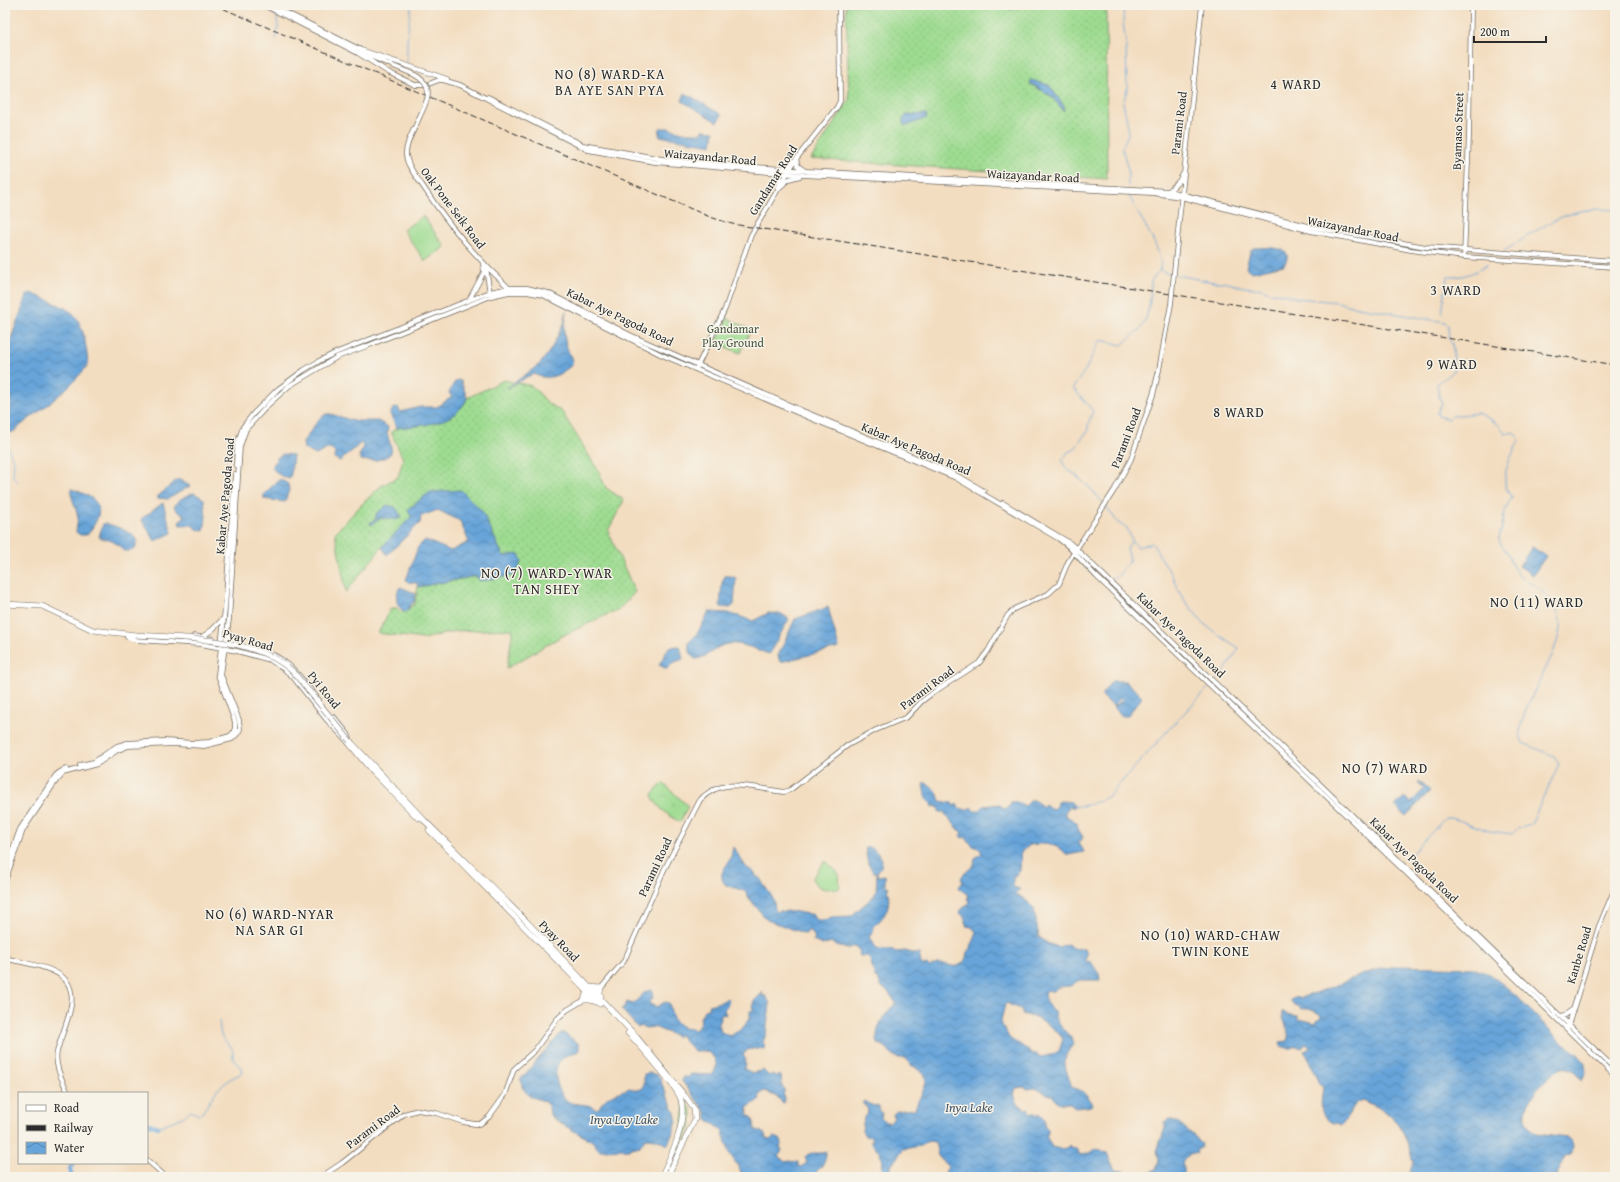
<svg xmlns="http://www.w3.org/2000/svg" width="1620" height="1182" viewBox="0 0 1620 1182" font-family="'Gentium Book Plus',serif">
<defs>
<pattern id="grass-dots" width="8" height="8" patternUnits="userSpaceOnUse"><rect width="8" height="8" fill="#9edc91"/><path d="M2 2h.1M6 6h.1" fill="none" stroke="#88bd7d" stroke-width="1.8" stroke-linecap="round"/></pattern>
<pattern id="park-crowns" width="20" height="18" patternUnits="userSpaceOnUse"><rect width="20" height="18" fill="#9edc91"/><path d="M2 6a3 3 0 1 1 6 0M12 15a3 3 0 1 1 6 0" fill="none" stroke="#88bd7d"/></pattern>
<pattern id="water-waves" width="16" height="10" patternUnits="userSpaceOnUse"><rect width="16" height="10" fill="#67a4d9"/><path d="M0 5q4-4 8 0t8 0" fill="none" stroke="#5586b0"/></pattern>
</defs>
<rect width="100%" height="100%" fill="#f7f3e8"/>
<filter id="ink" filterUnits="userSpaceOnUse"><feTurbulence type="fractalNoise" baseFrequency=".025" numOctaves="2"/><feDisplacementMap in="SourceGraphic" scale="8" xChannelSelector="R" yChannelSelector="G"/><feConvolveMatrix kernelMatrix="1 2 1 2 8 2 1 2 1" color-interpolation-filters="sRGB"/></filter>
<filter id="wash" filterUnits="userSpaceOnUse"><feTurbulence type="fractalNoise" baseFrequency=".012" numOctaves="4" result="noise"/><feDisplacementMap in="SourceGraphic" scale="16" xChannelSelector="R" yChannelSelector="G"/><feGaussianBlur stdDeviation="0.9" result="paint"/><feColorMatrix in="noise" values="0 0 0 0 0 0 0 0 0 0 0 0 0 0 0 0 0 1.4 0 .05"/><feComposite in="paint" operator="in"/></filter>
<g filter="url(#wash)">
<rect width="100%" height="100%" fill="#f3ddc0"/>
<path fill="url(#grass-dots)" stroke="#64845e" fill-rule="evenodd" d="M846,5H1012L1010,6L1011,10L1021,7V5H1106L1107,179L811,159L849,100ZM1031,81L1049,85L1064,111L1051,96L1030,84Z
M504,380L532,386L549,404L562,412L599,472L606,488L624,500L608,531L635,592L619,609L562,636L507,668L513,629L456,631L423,639L378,633L391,608H397L401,612H405L415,603L418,587L476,576L503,556L482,511L461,490L411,517L382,547L346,592L335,533L363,503L381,486L398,477L403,459L391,432L397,428L422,425L464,405L467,398Z
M683,1099C686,1102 690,1106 691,1110C697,1125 676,1154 668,1167C678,1142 686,1127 683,1099Z"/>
<path fill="url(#park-crowns)" stroke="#64845e" d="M727,318L751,330L740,353L716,343Z
M663,783L688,806L680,822C668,815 657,808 652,795Z"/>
<path fill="#9edc91" stroke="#64845e" d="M423,216L445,247L425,261L403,230Z
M824,862H827L839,874L840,887L838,889C825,888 821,892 812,879Z"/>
<path fill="url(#water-waves)" stroke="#496882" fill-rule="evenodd" d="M1031,80L1049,85L1064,106V111L1051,96L1030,83Z
M685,93L722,115L717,122L682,101Z
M926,114L927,118L906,126L903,124V119L907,115Z
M660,128H668L687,133H702L703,130L714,131L712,145L659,136Z
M1253,248C1263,248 1298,244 1284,265L1252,272L1246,268L1250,252Z
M31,293C44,299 60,304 71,312C84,321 87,351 88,365C69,389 49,404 25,422C19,426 14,435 7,432L6,428L11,400L9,387L5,378V355L27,295Z
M566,311L565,318L566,320C562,331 565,342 569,353C571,358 573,360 572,365C558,376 550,381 533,374L507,388L540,364L551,349L565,321L564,318Z
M457,380L461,381L467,398C456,425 422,425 397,428L390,414L393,409L398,407L400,412L420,407H437L452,397L449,393L454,383Z
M326,414H331L354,421H378L388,427C385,438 393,443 391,453C385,460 371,462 361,460L359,456L364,447L361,443L340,461L334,458L335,452L332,449H327L316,455L304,449L303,442L319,419Z
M283,454L293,455L291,474L289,479C282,477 275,473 272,466L278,457Z
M178,479L190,486L168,499L156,498Z
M280,479L288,484L289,490L285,502L264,499V494Z
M72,489C101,499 107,509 87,535H80L76,532L78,516L71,494Z
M461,490L482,511L503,556L519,554L522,561L515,575L480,581L476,576L418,587L417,583L408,582L406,580L418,547L425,540L451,551L469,542L460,521L438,510L421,516L420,523L387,555L382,547L411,517L408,509L430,492Z
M194,493L204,499L206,517L204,531L197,529L192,525H180L179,523L181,519L184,518V514L178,512L174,507C177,500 186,495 194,493Z
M163,503L172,533L155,541L141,519Z
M387,505L395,507L402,517C394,523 387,516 379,519C376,520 374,523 371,525L370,523L376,519V514Z
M105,523C114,526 142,533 136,546C134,551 129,551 124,551C117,542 111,540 100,538L99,536L103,524Z
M1532,547L1546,556L1533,575L1519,566Z
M725,576H731L736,578L734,605L730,608L721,607L720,605L722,583Z
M400,587L415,593L414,602L411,604L407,611H403C395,604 395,595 400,587Z
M828,607L839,648L780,662L778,656L795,619Z
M709,612L729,613L753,621L768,613L782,614L789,619L769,654C752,648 733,638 717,648C711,652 703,659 695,659C691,656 688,647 689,642L697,634Z
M680,646L683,659L672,663L667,669L659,665L669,647Z
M1112,681H1125L1141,695V699L1127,716H1122L1113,707L1123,700L1121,698L1113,706L1101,695Z
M1419,781L1430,791L1406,816L1395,806L1404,797L1411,803L1424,789L1418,782Z
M925,782L937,792L940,801L952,803L954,806L957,804L959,808L967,810L971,807L974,811C980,812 979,809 983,806L1000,804L1002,807L1006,809L1009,807L1011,802H1017L1025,806L1031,800H1034L1043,807L1045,804L1050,808L1054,809L1058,805L1057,803L1060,801L1071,802L1074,806L1073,808L1070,806L1065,812V815L1077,823L1078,829L1083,837L1081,841L1078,840L1084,852L1068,855L1057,847L1046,843L1030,845L1021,852L1020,871L1013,877V887L1020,889L1016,894L1025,899L1034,909L1039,937L1047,943L1058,947L1068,944C1074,951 1077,948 1084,948L1087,954L1085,961L1091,962L1099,974L1100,980H1079L1070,986L1058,987L1054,991H1047L1044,994C1044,1000 1049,1008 1054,1011C1054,1025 1070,1032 1074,1044C1059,1059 1066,1069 1072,1087L1082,1091L1093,1103L1092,1106L1076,1108L1070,1103H1059L1052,1096L1035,1088L1028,1089L1024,1087L1016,1088C1013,1094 1015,1100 1019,1105L1022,1106L1024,1109L1028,1108L1030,1113H1035L1038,1115L1039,1113C1043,1115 1046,1122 1045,1126L1048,1129V1133L1046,1136L1052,1147L1060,1149L1066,1148L1069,1145V1146L1078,1150L1079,1154C1083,1156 1093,1153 1095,1149C1100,1149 1102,1152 1107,1153L1115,1170C1119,1171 1125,1171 1128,1172C1138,1175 1135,1177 1147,1174L1150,1177L1152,1172L1156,1170L1159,1160L1157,1151L1165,1128V1122L1170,1119L1179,1123L1202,1143L1201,1148L1196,1150L1197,1153C1191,1154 1184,1156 1182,1163L1184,1169V1177H947L945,1172L948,1167L938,1156L935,1142L928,1141L920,1146L903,1149L891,1166V1177H883L885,1172L882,1168L883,1159L879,1154L880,1152L870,1142L873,1141L872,1138L868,1136L866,1137L862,1131L864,1117L868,1113L867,1106L862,1103L864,1101L874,1106L877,1105L882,1114L881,1118L885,1122H890L894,1118L893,1114L897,1111L915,1109C917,1100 931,1082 924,1074C922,1072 918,1070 916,1068V1067L911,1066L906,1058H897L882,1045L878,1044C873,1029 886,1012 896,1003L889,993L881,986L878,979L875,977L870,959L867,956H860L859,954L860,952L856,947H850L849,949L836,946L831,942L823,945L813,941L815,938L811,931H807L806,934L767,920L748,897L747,892L726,885C718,877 723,870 728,863C731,859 732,852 733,847L746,867L755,873L756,876L761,879C764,889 777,897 774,909L777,912L781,910L782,912L788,911L789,912C797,910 804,915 812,914L815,919L817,920H825L832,917L851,916L873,897L876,892L877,872H873L868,864L865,848C874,846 877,853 882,859L881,867L877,872V875L879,876L885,875V886L889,888L887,889C891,899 888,912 881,919C880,921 878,922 876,923C873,928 874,932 869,937L876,948L879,950H891L894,952L905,951L916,954L919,953L921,963L923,965H927L929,967C933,966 938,963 941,964C955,965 956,971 967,958C967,948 976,942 976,932L972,927L966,926V919L960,913L961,910L970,902L968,901L967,894L958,888L963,882L961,879L962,876L974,865L975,858L982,853L979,848L973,846L965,837L962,838L960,835L962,833L945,814V812H939V808L935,806L932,807L931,803L926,799L923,785ZM1007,1003L1022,1011V1014C1037,1017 1054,1026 1063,1039L1059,1051L1051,1055L1041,1057L1036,1054L1031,1053L1021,1045L1010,1039L1002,1025L1001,1020L1005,1005Z
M1399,966L1473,968L1491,975L1511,991L1565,1045L1578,1054L1585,1063L1586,1072L1582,1081L1573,1069C1570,1069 1566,1067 1563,1068C1557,1068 1553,1074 1548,1078C1532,1093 1511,1117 1537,1134L1567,1138C1574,1141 1574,1149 1571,1155L1565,1156L1556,1175L1558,1177H1404L1409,1174L1414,1161L1412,1160C1412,1154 1409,1148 1407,1142C1399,1119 1387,1111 1363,1100L1356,1103L1343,1123L1340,1125C1337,1122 1335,1124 1331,1122C1317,1115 1322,1099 1323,1087L1319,1084L1310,1060L1304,1051L1309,1049L1310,1047L1306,1044L1302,1048L1296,1046C1290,1050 1287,1048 1281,1046L1280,1044V1042L1287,1041C1292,1029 1281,1023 1283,1011L1286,1014L1298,1016L1299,1019L1316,1023L1317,1020L1321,1018V1015C1314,1010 1308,1008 1300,1009V1007L1293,1004L1290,1000L1298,997L1299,998C1333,990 1363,969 1399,966Z
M650,990L652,991L653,999L649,1001L650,1004L656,1007L665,1002L669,1003C672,1013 671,1022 682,1026L683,1028L696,1030L701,1021L700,1018L704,1010L709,1009V1005L723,1001L727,998L729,1000L727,1006L724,1009L726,1015L722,1014L718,1024L720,1026V1031L729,1036C737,1032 744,1029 748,1020L750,1019V1011L754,1010L752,1007L754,1001L763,992L762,996H766L770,1004L766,1034L763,1042L765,1046L764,1049L757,1048L747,1050L743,1055L746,1060L744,1061L746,1065L744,1069L753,1073L763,1070L769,1076L773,1074L776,1077L778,1075L781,1076L782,1087L785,1091L783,1093L785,1099L783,1104L776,1095H772L766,1091L762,1092L759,1096L760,1099L747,1108L749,1115L753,1118L755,1129L765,1134L766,1139L770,1140L774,1137L780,1139L782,1143L780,1147L782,1150L779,1156L785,1162L789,1161L798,1162V1166L801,1167L807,1163L805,1157C811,1150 818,1155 826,1152C826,1160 822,1167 816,1172L817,1175L814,1177H742L740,1174L741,1171L730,1154L722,1130L707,1119L706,1117L707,1114L682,1081L684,1076L687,1078L691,1074L712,1075C719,1067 717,1057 707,1052C704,1050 698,1051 694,1051C689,1043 685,1045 681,1035H678L677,1037L676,1036L654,1027L646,1028L641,1026L638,1028L621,1009L623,1008L627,1002L633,1004L645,992Z
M562,1032L579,1044V1051C573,1053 565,1055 560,1061C551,1070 558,1096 569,1102C577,1106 588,1102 595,1109H598C607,1094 614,1094 630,1088L636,1090L642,1089L644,1084V1074L650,1073L658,1075L675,1113L677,1122L668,1145L656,1139L645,1138L640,1146L628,1149L599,1150L592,1141L558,1122L550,1115L549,1107L544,1101L529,1096L522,1087V1082L520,1080Z"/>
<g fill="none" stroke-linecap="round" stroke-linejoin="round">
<path stroke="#67a4d9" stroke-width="1" d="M1124,5L1123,23L1126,43L1127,90L1123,103L1128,125V134L1122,148L1128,170V186
M267,9V10L277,16L278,28L276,40
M407,62V40L411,5
M1504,251C1542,228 1567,204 1615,210
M1160,270L1166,273L1173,274
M1176,275L1214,282H1223L1244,287L1262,289L1272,293L1284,294L1297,298L1337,302L1352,306L1445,322L1448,325L1449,340L1452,343L1454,358L1453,371L1437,384L1439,397L1442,403L1437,413L1438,416L1449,419L1452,416L1478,413L1488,418L1500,426L1506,434L1513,432L1518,436L1519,440C1511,459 1496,479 1512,498C1505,506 1504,516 1502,526C1502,530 1500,534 1499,538C1499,544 1503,547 1506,551C1510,557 1511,565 1515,570C1518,575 1524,579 1529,582C1544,592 1557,602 1560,621C1564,654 1507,721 1523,743L1554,756L1559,764L1531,824L1518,828L1512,834L1489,831L1452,818H1445L1405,861
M1442,314L1447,277C1462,278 1476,273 1488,264
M5,390V407
M5,439L14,463L13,477L18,482
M1104,504L1091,489L1072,472L1067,470L1062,461L1068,452L1074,450L1088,430V425L1093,411L1073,388L1086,369L1099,342L1101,340L1122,345C1127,340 1133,336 1138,331C1150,319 1150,299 1151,284C1151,277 1158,275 1160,269C1166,253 1134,210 1128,193
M1106,506L1118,523L1127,528L1132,540C1124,552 1128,549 1130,560L1118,576L1110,580
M1132,541L1138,547L1152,543L1171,574L1182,597L1203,623L1217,634L1239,648L1224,672L1216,681
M1074,806C1086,807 1099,802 1109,796L1169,729L1209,687
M158,1127L183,1117L190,1111L199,1115L202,1113L217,1090L230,1079L242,1073L241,1068L233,1059C234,1046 229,1046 222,1037C220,1034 220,1026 219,1021"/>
<path stroke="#67a4d9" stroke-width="4.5" d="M147,1123L158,1127
M72,1177L70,1169L73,1163"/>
</g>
</g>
<g filter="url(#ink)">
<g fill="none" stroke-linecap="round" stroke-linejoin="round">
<g stroke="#71695f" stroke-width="5.5">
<path id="secondary" d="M1464,257L1469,136L1471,5
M696,369L725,309L751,235L796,159L837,107L840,101L839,5
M5,958C22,963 45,965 60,975C86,993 61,1030 57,1052C54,1066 63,1081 68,1093
M147,1160L166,1177"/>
</g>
<g stroke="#71695f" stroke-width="5.5">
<path id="primary" d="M264,5L358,53L388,72L415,85H426L439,80H443L460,85L588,150L655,162L804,175L1153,193L1181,197L1311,231L1411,250L1464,257L1615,267
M271,5L361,50L367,55L415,75
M361,50L447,79
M488,97L583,145L668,160L807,171L1169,191L1312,227L1426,247L1615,261
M419,118C415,129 405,143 406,155C407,166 416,176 422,185C447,223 475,257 509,288
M796,159L798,166L805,171
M782,168L787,167L796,159
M774,173L780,178L779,187
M779,188L789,179L800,176
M1169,191L1179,181L1183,174
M1179,221L1202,5
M486,267L490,294
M469,300L484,272L483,264
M236,465L237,444L243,427L253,414L278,389L304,370L319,361L335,353L490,292L509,288H527L548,293L630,335L803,411L934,465L962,478L984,491
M1003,503L1070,543L1615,1069
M228,632L231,639L237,644
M194,636L213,639
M127,637L136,640L201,644L237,651L270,660L284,669L293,677L326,719L350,744
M202,637L212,630L224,618
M258,650C287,655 302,679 319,700
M334,717L348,734L351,741
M80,765L94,762L117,746L127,743L165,741L193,743L209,742L230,736L235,731V722L218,675L225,608L235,474
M9,860L20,829L56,775L60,772L66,769
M5,881L23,830L56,781L63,773L97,764L116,751L128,746L174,744L204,746L232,739L238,733L240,729L239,720L221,675L229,619L240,446L246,429L269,404L289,386L337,357L367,346L491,296L509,292H527L543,295L662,355L810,418L956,478L1059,539L1068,546L1096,576L1466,930L1615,1076
M1560,1016L1565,1015L1572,1010
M1568,1026L1599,926L1615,888
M321,1177L342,1163L404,1114L418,1110L436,1113L463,1122L475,1124H480L489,1117L505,1095L514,1069L535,1050L557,1019L567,1010L584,1000L601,988L624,961L664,870L700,800C723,775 756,789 784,792L790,790L848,745L876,730L907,717L922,701L934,692L979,663L988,651L1008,615L1016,608L1048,594L1059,584L1068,562L1115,489L1131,459L1153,395L1159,370L1165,336"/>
</g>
<g stroke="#71695f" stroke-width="6">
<path id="highway" d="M5,604L42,606L93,630L136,635
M350,741L425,821L525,920L634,1034L685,1096L694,1109L695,1119L667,1177
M348,742L372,771L418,818
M429,830L600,1004
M589,987L601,988L600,993L601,999
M587,991L584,1000H590L596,1002
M628,1033C638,1043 679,1089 681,1100C687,1123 671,1156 661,1177"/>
</g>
<use href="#secondary" stroke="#fff" stroke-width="4"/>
<use href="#primary" stroke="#fff" stroke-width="4"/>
<use href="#highway" stroke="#fff" stroke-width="5"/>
<path stroke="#2b2b2b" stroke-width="1" stroke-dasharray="6 3" stroke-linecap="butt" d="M215,5L710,217L732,224L1615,365"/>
<g stroke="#71695f" stroke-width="5.5" stroke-linecap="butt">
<path id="primary-bridge" d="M415,75C436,87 427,101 419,118
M1165,336L1171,304L1179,221"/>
</g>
<g stroke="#71695f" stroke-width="6" stroke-linecap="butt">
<path id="highway-bridge" d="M136,635C183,638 260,637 295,674L350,741"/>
</g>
<use href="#primary-bridge" stroke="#fff" stroke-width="4"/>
<use href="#highway-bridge" stroke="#fff" stroke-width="5"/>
</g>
</g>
<g text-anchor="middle" stroke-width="3" stroke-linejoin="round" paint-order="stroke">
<g font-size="12" fill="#2b2b2b" stroke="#f7f3e8">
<text transform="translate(1179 123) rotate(-83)" y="4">Parami Road</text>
<text transform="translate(1458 131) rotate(-88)" y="4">Byamaso Street</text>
<text transform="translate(710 157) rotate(5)" y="4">Waizayandar Road</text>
<text transform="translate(1033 176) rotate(3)" y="4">Waizayandar Road</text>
<text transform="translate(773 180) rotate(-58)" y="4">Gandamar Road</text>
<text transform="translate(453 208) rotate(53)" y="4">Oak Pone Seik Road</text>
<text transform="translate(1353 229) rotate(11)" y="4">Waizayandar Road</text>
<text transform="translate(620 317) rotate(26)" y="4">Kabar Aye Pagoda Road</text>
<text transform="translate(1126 438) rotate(-69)" y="4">Parami Road</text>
<text transform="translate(916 449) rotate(23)" y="4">Kabar Aye Pagoda Road</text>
<text transform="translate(225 496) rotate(-85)" y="4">Kabar Aye Pagoda Road</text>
<text transform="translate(1181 635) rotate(44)" y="4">Kabar Aye Pagoda Road</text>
<text transform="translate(248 640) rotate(16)" y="4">Pyay Road</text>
<text transform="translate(927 688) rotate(-37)" y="4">Parami Road</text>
<text transform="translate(324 690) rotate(51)" y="4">Pyi Road</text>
<text transform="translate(1414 860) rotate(44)" y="4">Kabar Aye Pagoda Road</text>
<text transform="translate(655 867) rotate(-65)" y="4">Parami Road</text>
<text transform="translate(559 941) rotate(46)" y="4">Pyay Road</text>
<text transform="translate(1579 955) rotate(-73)" y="4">Kanbe Road</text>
<text transform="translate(373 1127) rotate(-37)" y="4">Parami Road</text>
</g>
<g font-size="12" fill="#485744" stroke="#f7f3e8">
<text x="733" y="333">Gandamar<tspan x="733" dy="14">Play Ground</tspan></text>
</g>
<g font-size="13" font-style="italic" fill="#405568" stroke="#f7f3e8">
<text x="969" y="1112">Inya Lake</text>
<text x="624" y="1124">Inya Lay Lake</text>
</g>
<g font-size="14" letter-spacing="1" fill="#2b2b2b" stroke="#f7f3e8">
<text x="610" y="79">NO (8) WARD-KA<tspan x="610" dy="16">BA AYE SAN PYA</tspan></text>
<text x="1296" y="89">4 WARD</text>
<text x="1456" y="295">3 WARD</text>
<text x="1452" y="369">9 WARD</text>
<text x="1239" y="417">8 WARD</text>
<text x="547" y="578">NO (7) WARD-YWAR<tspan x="547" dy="16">TAN SHEY</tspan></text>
<text x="1537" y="607">NO (11) WARD</text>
<text x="1385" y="773">NO (7) WARD</text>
<text x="270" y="919">NO (6) WARD-NYAR<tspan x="270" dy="16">NA SAR GI</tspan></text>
<text x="1211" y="940">NO (10) WARD-CHAW<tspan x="1211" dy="16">TWIN KONE</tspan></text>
</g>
</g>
<rect width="1620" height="1182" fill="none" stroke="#f7f3e8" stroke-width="20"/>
<rect x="18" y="1092" width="130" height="72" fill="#f7f3e8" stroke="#a5a39c"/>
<rect x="26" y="1105" width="20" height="6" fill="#ffffff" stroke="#a5a39c"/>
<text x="54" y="1112" font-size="12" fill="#2b2b2b">Road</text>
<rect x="26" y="1125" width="20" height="6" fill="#2b2b2b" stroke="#a5a39c"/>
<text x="54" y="1132" font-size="12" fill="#2b2b2b">Railway</text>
<rect x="26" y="1142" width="20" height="12" fill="url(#water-waves)" stroke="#a5a39c"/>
<text x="54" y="1152" font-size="12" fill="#2b2b2b">Water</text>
<path d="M1474 36v6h72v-6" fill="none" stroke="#2b2b2b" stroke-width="2"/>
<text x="1480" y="36" font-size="12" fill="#2b2b2b" stroke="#f7f3e8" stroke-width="3" paint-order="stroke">200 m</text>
</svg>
